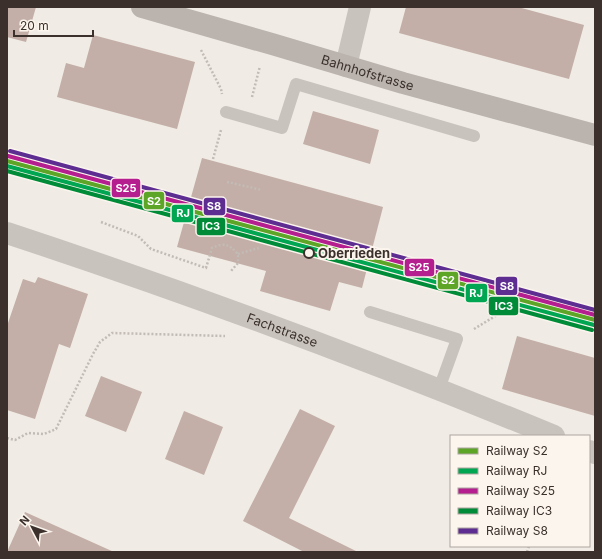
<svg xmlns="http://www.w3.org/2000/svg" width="602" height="559" viewBox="0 0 602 559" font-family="Inter,sans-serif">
<rect width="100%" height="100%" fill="#f0ebe5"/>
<path fill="#c3afa7" d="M7,7H36L26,42L7,37Z
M406,7H518L584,25L569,79L399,33Z
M93,35L195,62L177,129L57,97L66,63L84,68Z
M313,111L379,130L370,164L303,144Z
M202,158L383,207L362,288L339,282L330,311L260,291L266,271L177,247Z
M38,277L88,294L70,348L59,344L35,419L7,410V326L23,279L35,283Z
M517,336L595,358V416L502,389Z
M101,376L142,392L126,432L85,416Z
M300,409L335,426L289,518L358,552H304L243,521Z
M184,411L223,427L204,475L165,459Z
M25,512L114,552H7Z"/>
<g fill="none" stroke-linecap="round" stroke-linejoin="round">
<path stroke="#c2bbb6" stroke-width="2.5" stroke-dasharray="2 2" stroke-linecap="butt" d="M201,50L221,89L222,94
M252,97L260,66
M213,159L221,130
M227,182L262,190
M101,222L138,236L151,249L206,268L212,248C225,242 228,244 238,254V263L231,271
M238,254L259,248
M474,329L497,315
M7,438L15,440L28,433L44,434L56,429L93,354L100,342L112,333L225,336
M527,552L529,546"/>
<path stroke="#c9c3be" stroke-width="12" d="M226,112L282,128L296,84L474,136
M370,312L457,339L439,389"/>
<g stroke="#c9c3be" stroke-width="22">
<path d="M346,66L360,7"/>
<path id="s1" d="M7,233C192,294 374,362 554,436"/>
<path d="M589,451L595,453"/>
</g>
<path stroke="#bab3ae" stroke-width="22" id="s2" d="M142,7L272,44L403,83L595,135"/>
<g stroke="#fbf5ee" stroke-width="7">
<path id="rail-1" d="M7,161L595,320"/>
</g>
<g stroke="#fbf5ee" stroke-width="7">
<path id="rail-2" d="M7,166L594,325"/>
</g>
<g stroke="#fbf5ee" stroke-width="7">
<path id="rail-3" d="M8,156L595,315"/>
</g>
<g stroke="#fbf5ee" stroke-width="7">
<path id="rail-4" d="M7,171L592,330"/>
</g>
<g stroke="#fbf5ee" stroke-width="7">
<path id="rail-5" d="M10,151L595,310"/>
</g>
<use href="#rail-1" stroke="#5da526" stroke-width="4"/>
<use href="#rail-2" stroke="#00a651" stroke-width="4"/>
<use href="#rail-3" stroke="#b41e8e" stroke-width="4"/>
<use href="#rail-4" stroke="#008b39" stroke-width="4"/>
<use href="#rail-5" stroke="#5e2d91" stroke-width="4"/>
</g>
<circle fill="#fbf5ee" stroke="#3b302b" stroke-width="2" cx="309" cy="253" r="5"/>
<g text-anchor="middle" stroke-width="4" stroke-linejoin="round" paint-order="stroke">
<g font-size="13" fill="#3b302b" stroke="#fbf5ee">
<text dy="5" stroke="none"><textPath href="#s2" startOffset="235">Bahnhofstrasse</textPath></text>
<text dy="5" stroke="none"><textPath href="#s1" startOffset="292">Fachstrasse</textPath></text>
</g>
<g font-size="13" font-weight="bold" fill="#3b302b" stroke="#fbf5ee" text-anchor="start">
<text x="318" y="258">Oberrieden</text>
</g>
</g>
<g stroke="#fbf5ee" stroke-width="1.5">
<rect x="111" y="178" width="30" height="20" rx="4" fill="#b41e8e"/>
<rect x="143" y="191" width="22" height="19" rx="4" fill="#5da526"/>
<rect x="203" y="197" width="23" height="19" rx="4" fill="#5e2d91"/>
<rect x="171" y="204" width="23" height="19" rx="4" fill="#00a651"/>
<rect x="196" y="217" width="30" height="19" rx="4" fill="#008b39"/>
<rect x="404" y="258" width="31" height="19" rx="4" fill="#b41e8e"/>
<rect x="437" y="271" width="22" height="19" rx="4" fill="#5da526"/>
<rect x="495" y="276" width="23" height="20" rx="4" fill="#5e2d91"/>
<rect x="465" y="283" width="23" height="20" rx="4" fill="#00a651"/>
<rect x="488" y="296" width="31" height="20" rx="4" fill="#008b39"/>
</g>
<g font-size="11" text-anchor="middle" font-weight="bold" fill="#fff">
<text x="126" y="192">S25</text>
<text x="154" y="205">S2</text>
<text x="214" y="210">S8</text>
<text x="183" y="217">RJ</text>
<text x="211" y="230">IC3</text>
<text x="419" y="271">S25</text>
<text x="448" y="284">S2</text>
<text x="507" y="290">S8</text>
<text x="476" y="297">RJ</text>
<text x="504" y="310">IC3</text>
</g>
<rect width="602" height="559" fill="none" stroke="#3b302b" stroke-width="16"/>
<rect x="450" y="435" width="140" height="112" fill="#fbf5ee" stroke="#aea6a0"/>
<rect x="458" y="448" width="20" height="6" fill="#5da526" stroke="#aea6a0"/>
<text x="486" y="455" font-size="12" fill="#3b302b">Railway S2</text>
<rect x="458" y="468" width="20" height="6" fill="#00a651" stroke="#aea6a0"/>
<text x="486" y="475" font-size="12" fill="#3b302b">Railway RJ</text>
<rect x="458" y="488" width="20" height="6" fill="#b41e8e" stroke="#aea6a0"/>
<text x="486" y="495" font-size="12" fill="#3b302b">Railway S25</text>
<rect x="458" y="508" width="20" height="6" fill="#008b39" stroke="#aea6a0"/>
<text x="486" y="515" font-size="12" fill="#3b302b">Railway IC3</text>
<rect x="458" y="528" width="20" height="6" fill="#5e2d91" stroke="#aea6a0"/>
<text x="486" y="535" font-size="12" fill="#3b302b">Railway S8</text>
<g transform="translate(32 527) rotate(311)" stroke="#fbf5ee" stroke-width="3" paint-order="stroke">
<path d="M0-3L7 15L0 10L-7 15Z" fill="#3b302b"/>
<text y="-6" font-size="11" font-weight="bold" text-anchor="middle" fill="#3b302b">N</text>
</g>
<path d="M14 30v6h79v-6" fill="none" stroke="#3b302b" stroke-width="2"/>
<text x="20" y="30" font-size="12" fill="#3b302b" stroke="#fbf5ee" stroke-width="3" paint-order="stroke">20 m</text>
</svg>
